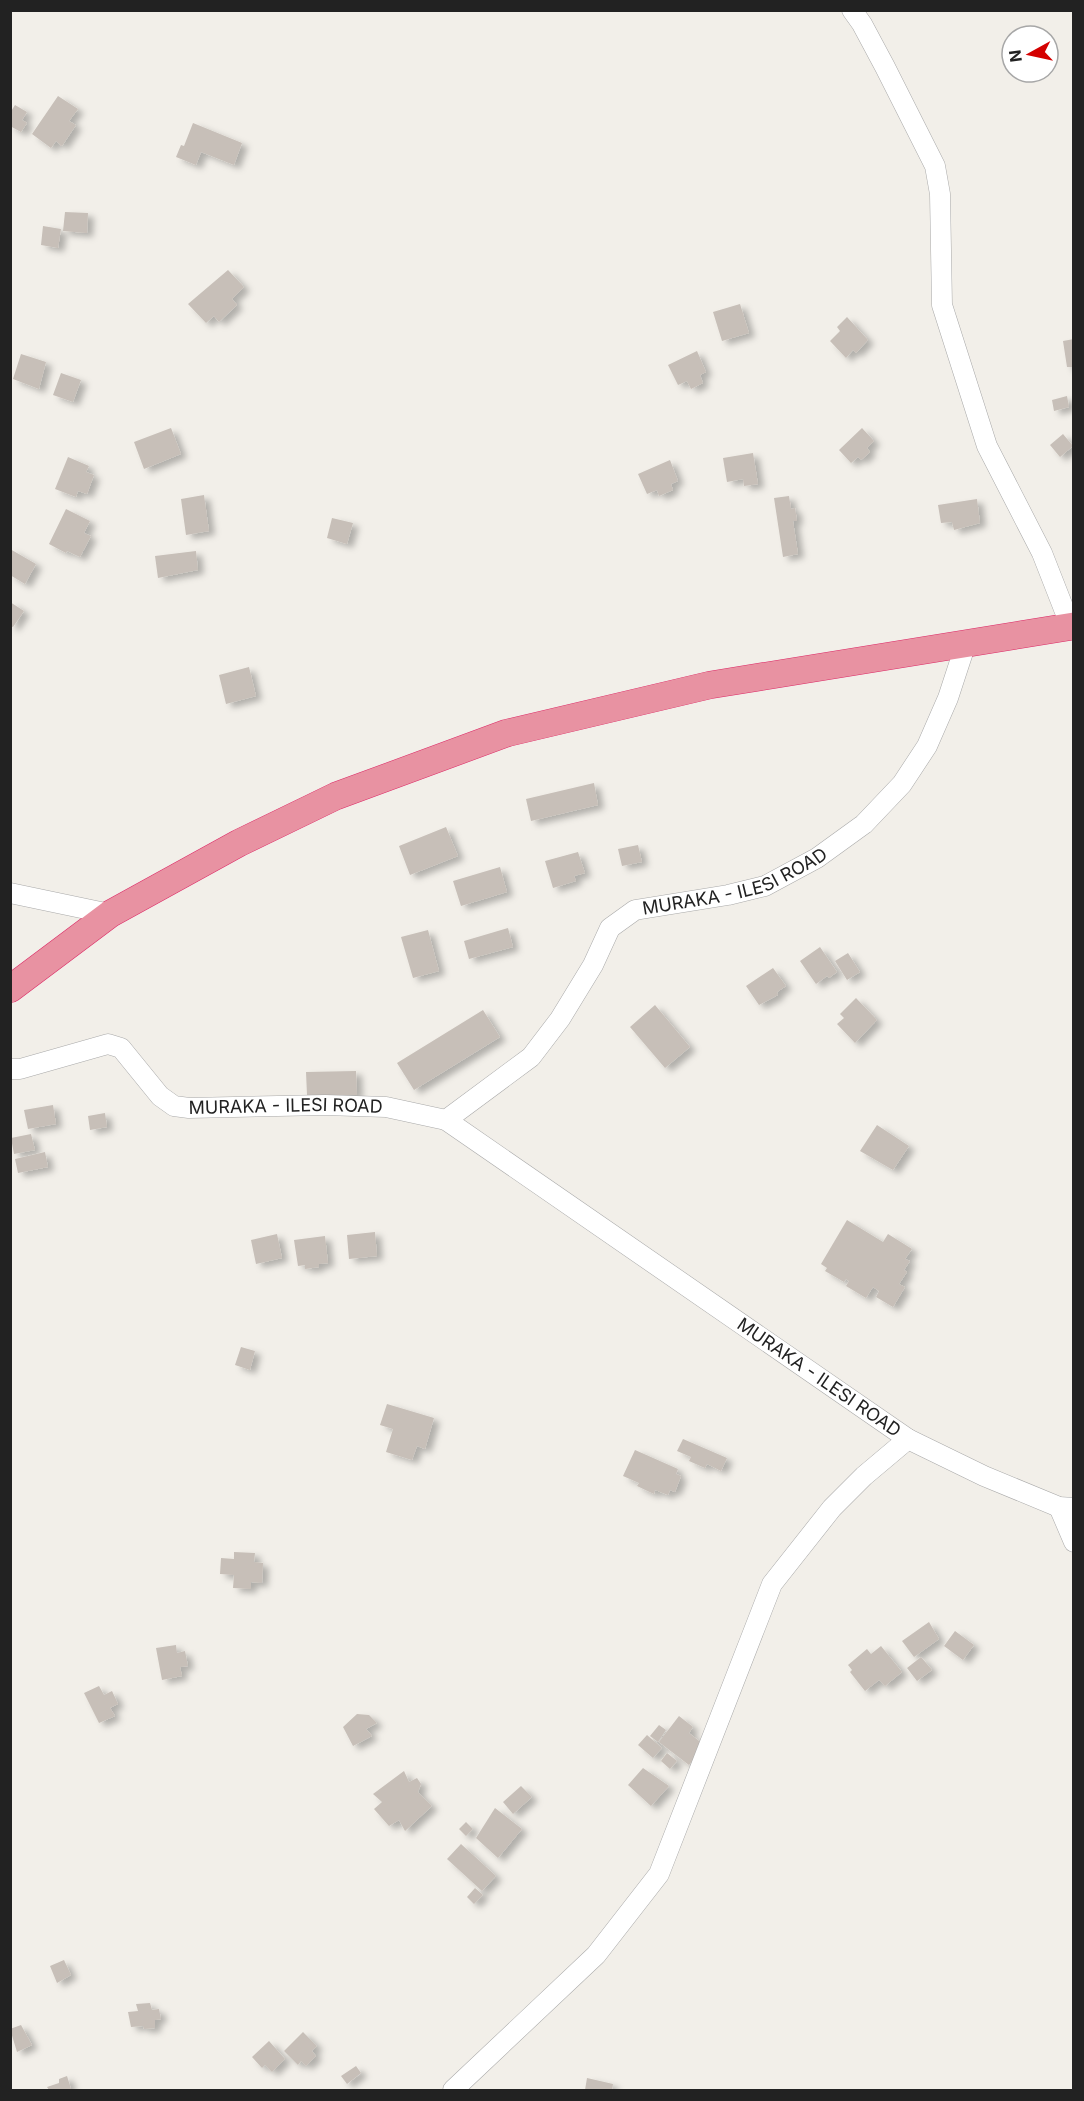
<svg xmlns="http://www.w3.org/2000/svg" width="1084" height="2101" viewBox="0 0 1084 2101" font-family="Inter,sans-serif">
<defs>
<filter id="shadow"><feDropShadow dx="6" dy="4" stdDeviation="3" flood-color="#0004"/></filter>
</defs>
<rect width="100%" height="100%" fill="#f2efe9"/>
<path fill="#c7bfb8" filter="url(#shadow)" d="M58,96L78,109L69,121L76,125L62,146L56,141L51,148L32,134Z
M15,105L27,112L22,120L27,123L21,132L10,126V113Z
M193,123L242,143L234,165L201,152L196,165L176,157L181,145L184,146Z
M65,212L88,213L87,233L63,231Z
M43,226L61,229L58,248L41,245Z
M228,270L244,287L232,299L237,305L219,322L214,316L206,323L188,304Z
M740,304L749,333L722,341L713,312Z
M847,317L868,340L856,353L853,350L846,358L830,341L840,331L837,327Z
M1074,339V367H1067L1063,341Z
M697,351L706,372L700,375L703,383L691,389L687,381L678,385L668,365Z
M21,354L46,362L39,389L13,379Z
M61,373L81,380L73,402L53,395Z
M1067,396L1069,407L1054,411L1052,400Z
M171,428L181,454L144,469L134,442Z
M862,428L874,441L867,448L870,452L861,460L858,457L851,463L839,450Z
M1063,434L1073,446L1060,457L1050,445Z
M753,453L758,484L744,486L743,479L727,482L723,458Z
M68,457L89,466L86,472L94,475L87,494L78,491L76,497L55,489Z
M670,460L678,481L671,484L673,490L659,496L657,490L647,494L638,474Z
M204,495L209,531L186,535L181,499Z
M789,496L791,509L795,508L797,521H793L798,554L783,557L774,498Z
M977,499L980,523L954,530L952,522L941,523L938,505Z
M66,509L90,521L84,533L91,536L80,557L67,551L66,553L49,544Z
M332,518L353,523L347,544L327,538Z
M10,549L36,564L25,584L10,575Z
M196,551L198,570L158,578L155,556Z
M10,602L24,611L13,627L10,626Z
M249,667L256,696L226,704L219,675Z
M594,783L598,805L531,821L526,799Z
M446,827L458,856L410,875L399,846Z
M638,845L642,862L622,866L618,849Z
M578,852L585,873L574,876L576,881L553,888L545,861Z
M500,867L507,892L461,906L453,881Z
M508,928L513,947L469,959L464,941Z
M428,930L439,971L413,978L401,937Z
M820,947L837,972L829,978L827,976L816,984L800,961Z
M848,953L860,972L847,980L835,961Z
M773,968L786,986L777,992L778,995L759,1005L746,986Z
M856,998L877,1020L855,1043L837,1024L844,1018L840,1014Z
M655,1005L690,1047L665,1068L630,1027Z
M483,1010L500,1037L414,1090L397,1063Z
M356,1071L357,1095H307L306,1072Z
M53,1105L56,1124L28,1129L24,1110Z
M105,1113L107,1127L90,1130L88,1116Z
M877,1125L909,1146L893,1170L860,1151Z
M31,1134L35,1150L14,1154L11,1138Z
M45,1152L48,1167L18,1173L15,1159Z
M847,1220L883,1242L888,1234L912,1249L905,1259L910,1261L904,1270L907,1272L899,1284L905,1287L893,1307L876,1297L879,1291L873,1287L866,1298L846,1286L849,1281L846,1279L844,1282L825,1271L827,1268L821,1264Z
M375,1232L377,1256L349,1259L347,1235Z
M277,1234L282,1258L256,1264L251,1240Z
M325,1236L328,1263L319,1264V1267L305,1269V1265L298,1266L294,1240Z
M241,1347L255,1351L250,1370L235,1365Z
M387,1404L434,1418L425,1449L417,1446L412,1460L386,1452L393,1429L380,1425Z
M683,1439L727,1458L721,1471L707,1464L705,1468L689,1461L691,1457L677,1451Z
M635,1450L678,1469L676,1474L681,1476L675,1492L670,1490L668,1495L655,1490L654,1494L637,1486L639,1483L623,1476Z
M234,1552L255,1553L254,1562L263,1563L262,1583L251,1582V1589L233,1588L234,1575L220,1574L221,1558L234,1559Z
M929,1622L939,1639L914,1657L902,1641Z
M955,1631L974,1645L963,1660L944,1646Z
M176,1645L177,1653L185,1651L188,1666L180,1667L182,1676L162,1680L156,1648Z
M881,1646L902,1672L885,1686L879,1680L865,1691L850,1672L852,1670L848,1665L867,1649L871,1654Z
M921,1657L932,1670L917,1681L907,1668Z
M99,1686L104,1695L112,1691L118,1704L110,1708L115,1716L99,1723L84,1693Z
M357,1714L369,1715L377,1723L366,1729L372,1736L353,1746L343,1727Z
M679,1716L693,1727L689,1733L704,1745L689,1765L659,1742Z
M659,1725L666,1730L658,1742L650,1736Z
M647,1735L662,1748L653,1758L638,1745Z
M667,1753L677,1761L670,1769L661,1761Z
M643,1768L669,1786L651,1806L628,1785Z
M404,1771L409,1782L417,1778L421,1784L418,1792L432,1806L405,1831L399,1820L389,1826L374,1809L382,1802L373,1794Z
M521,1786L532,1797L513,1814L503,1802Z
M495,1808L522,1829L498,1858L476,1838Z
M466,1822L473,1829L466,1836L459,1829Z
M461,1844L496,1876L482,1891L447,1859Z
M475,1888L483,1895L474,1904L467,1897Z
M64,1960L71,1975L57,1983L50,1966Z
M150,2003L152,2010L159,2009L161,2019L155,2020V2028L144,2029L143,2026L131,2027L128,2012L138,2011L136,2004Z
M21,2025L32,2045L17,2052L10,2029Z
M303,2032L317,2046L312,2051L316,2056L306,2066L301,2061L298,2065L284,2051Z
M269,2041L285,2059L272,2072L265,2065L262,2068L252,2057Z
M356,2066L361,2073L347,2084L341,2076Z
M67,2076L71,2089L49,2090L47,2087L59,2083V2079Z
M587,2078L613,2084L612,2090H585Z"/>
<g fill="none" stroke-linecap="round" stroke-linejoin="round">
<g stroke="#a9a9a9" stroke-width="21">
<g id="minor">
<path d="M852,10L862,24L885,67L935,166L940,194L942,305L987,446L1042,553L1071,627"/>
<path d="M10,893L110,914"/>
<path id="s1" d="M10,1069H20L108,1044L121,1048L160,1096L174,1106L189,1108L325,1105L386,1107L446,1120L908,1439L984,1476L1059,1507L1074,1508"/>
<path id="s2" d="M446,1120L531,1057L560,1019L593,965L610,928L635,910L728,895L765,886L817,858L864,824L902,784L927,746L948,698L966,643"/>
<path d="M1059,1507L1074,1542"/>
<path d="M453,2090L596,1955L659,1874L772,1584L832,1508L864,1476L908,1439"/>
</g>
</g>
<g stroke="#dc2a67" stroke-width="28">
<path id="highway" d="M10,989L110,914L239,843L336,796L507,733L710,685L1074,626"/>
</g>
<use href="#minor" stroke="#fff" stroke-width="20"/>
<use href="#highway" stroke="#e892a2" stroke-width="27"/>
</g>
<g text-anchor="middle" stroke-width="6" stroke-linejoin="round" paint-order="stroke">
<g font-size="18" fill="#222" stroke="#fff">
<text dy="6" stroke="none"><textPath href="#s2" startOffset="393">MURAKA - ILESI ROAD</textPath></text>
<text dy="6" stroke="none"><textPath href="#s1" startOffset="306">MURAKA - ILESI ROAD</textPath></text>
<text dy="6" stroke="none"><textPath href="#s1" startOffset="921">MURAKA - ILESI ROAD</textPath></text>
</g>
</g>
<rect width="1084" height="2101" fill="none" stroke="#222222" stroke-width="24"/>
<g transform="translate(1030 54) rotate(262)"><circle r="28" fill="#ffffff" stroke="#a7a7a7" stroke-width="1.5"/>
<path d="M0-4.5L10 22L0 15L-10 22Z" fill="#d40000"/>
<text y="-9" font-size="16" font-weight="bold" text-anchor="middle" fill="#222222">N</text>
</g>
</svg>
